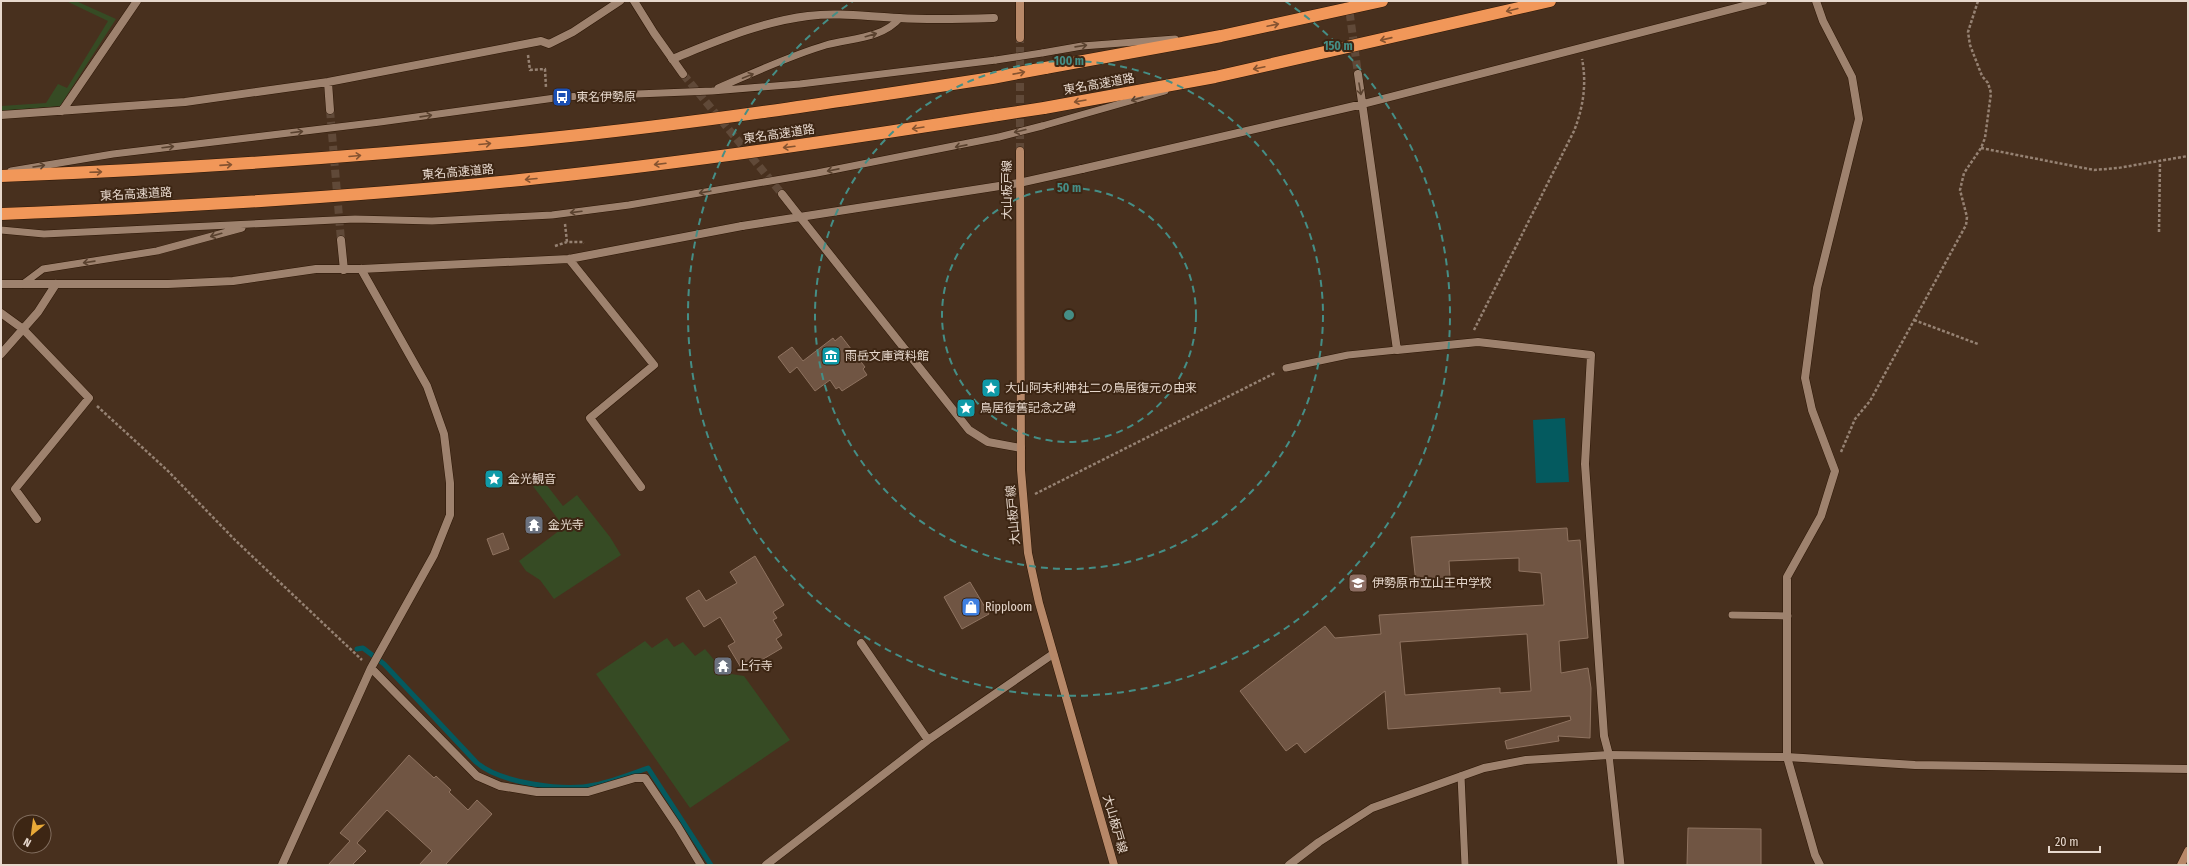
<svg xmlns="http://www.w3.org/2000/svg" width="2189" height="866" viewBox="0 0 2189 866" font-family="'Fira Sans Condensed','Noto Sans JP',sans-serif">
<rect width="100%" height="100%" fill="#48301e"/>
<path fill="#364b24" d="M66,1H76L116,19L60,106L1,111V106L46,103L58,84L67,88L108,21Z
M535,470L563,506L577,495L610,537L621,555L554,599L540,580L526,571L519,561L564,527L526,477Z
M667,638L674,647L683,642L695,656L705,649L725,673L744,676L790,740L690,808L596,674L645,641L652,648Z"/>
<path fill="#045a5f" d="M1565,418L1569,482L1536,483L1533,420Z"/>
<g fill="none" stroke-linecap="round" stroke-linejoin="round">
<path stroke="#045a5f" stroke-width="5" d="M357,649L363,648L384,664L476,762C499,783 565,792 595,785C613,781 631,774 648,768L711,865"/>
</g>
<path fill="#705543" stroke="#8f7360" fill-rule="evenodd" d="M841,336L865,367L863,369L867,375L842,391L839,387L836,389L830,380L815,391L797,367L790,373L778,357L792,347L803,361L833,338L835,341Z
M1567,528L1568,541L1580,540L1588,638L1559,641L1561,673L1588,668L1591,688L1590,738L1558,736L1559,741L1507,749L1505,741L1571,720L1570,716L1388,729L1385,691L1305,753L1297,743L1286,751L1240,691L1325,626L1335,638L1381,634L1379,615L1544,605L1541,573L1519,571V558L1449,561L1450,578L1429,579V582L1416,583L1411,537ZM1527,634L1531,691L1500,693V688L1405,695L1400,642Z
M503,533L509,549L493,555L487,539Z
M755,556L784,605L773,612L777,618L773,620L782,635L776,639L782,648L743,671L728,646L735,642L720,617L704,627L686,598L699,590L706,601L737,583L730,572Z
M970,582L989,614L962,629L944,597Z
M409,755L434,778L436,776L451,790L449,792L468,810L477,800L492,814L445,865H419L432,851L387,810L357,843L366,851L352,865H328L350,841L340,833Z
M1688,828L1761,829V865H1687Z"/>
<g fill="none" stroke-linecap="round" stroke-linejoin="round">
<path stroke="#604938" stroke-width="8" stroke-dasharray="8 4" stroke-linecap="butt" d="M1348,1L1358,74
M330,110L341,240"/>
<path stroke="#604938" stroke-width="8" stroke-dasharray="8 4" stroke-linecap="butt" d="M683,74L782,194"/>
<path stroke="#604938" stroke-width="8" stroke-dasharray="8 4" stroke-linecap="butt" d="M1020,151V38"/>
<g stroke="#2d1706" stroke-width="8">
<path id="service" d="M1042,53L1082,46L1175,39
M718,88C753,73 789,56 826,45C851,38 882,39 900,18
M1042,126L1165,91
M11,171L113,154L380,122L562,97L712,91L800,84L996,60
M1,230L44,234L355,219L432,221L552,215L629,205L817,173L999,137
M23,284L43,269L157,251L242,228
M1286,368L1348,355L1397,350
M1732,615L1788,616
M1609,755L1621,865
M1461,776L1465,865"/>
</g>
<g stroke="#2d1706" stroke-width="9">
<path id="minor" d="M1816,1L1823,21L1852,77L1859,119L1817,288L1805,378L1812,410L1835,471L1821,516L1787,577V757L1815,855L1820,865
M672,59C717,41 760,22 808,16C839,12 869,17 899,18C931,20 962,19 994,18
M1358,74L1397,350L1478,342L1591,355L1585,464L1604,736L1609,755
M328,82L330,110
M62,111L137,1
M1,115L185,102L328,82L541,41L549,44L573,32L620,1
M1082,169L1363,104L1763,1
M800,217L969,430L988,442L1021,448
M341,240L344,270
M569,259L654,365L590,418L641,487
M1,284H168L233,281L316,269H361L569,259L742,226
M1,313L23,329L89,398L15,489L37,519
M1,354L38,312L56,284
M861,643L928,740
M371,668L477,776L500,786L537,792H588L635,778H645L678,827L701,865
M282,865L371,668L434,555L450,515V483L444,434L427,386L361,269
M766,865L928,740L1053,654"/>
</g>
<g stroke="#2d1706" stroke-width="9">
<path id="tertiary" d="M634,1L654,33L683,74
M782,194L800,217
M742,226L1019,183L1082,169
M1289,865L1319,842L1372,808L1484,768L1526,760L1609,755L1787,757L1915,765L2188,769"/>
</g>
<g stroke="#2d1706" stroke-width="9">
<path id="secondary" d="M1020,1V38
M1020,151L1021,470L1028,553L1039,603L1114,865
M2181,865L2188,851"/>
</g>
<g stroke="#2d1706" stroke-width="13">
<path id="motorway" d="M1045,68L1221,36L1382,1
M1044,108L1215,77L1550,1
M1,176C181,169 361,157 541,139C692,124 842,101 992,78
M1,214C181,207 360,197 539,178C692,162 845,139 998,115"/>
</g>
<path stroke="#968273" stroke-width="2.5" stroke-dasharray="3 2" stroke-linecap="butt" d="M528,55L530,70L545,69L546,88
M1981,148L2094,170L2118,168L2188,156
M565,224L567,242
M2159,232L2160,161
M555,246L567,242H583L584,243
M1914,320L1978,344
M1474,330L1574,131C1583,108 1587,84 1582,59
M97,406L168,471L235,540L362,660
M1841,452L1855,419L1870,401L1966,225L1967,217L1960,190L1964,173L1981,148L1985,138L1991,93L1988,83L1982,76L1970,45L1968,32L1978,1
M1035,494L1275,373"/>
<use href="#service" stroke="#9e826e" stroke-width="7"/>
<use href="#minor" stroke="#9e826e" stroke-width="8"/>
<use href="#tertiary" stroke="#9e826e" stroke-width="8"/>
<use href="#secondary" stroke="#b78868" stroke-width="8"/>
<use href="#motorway" stroke="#f19759" stroke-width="12"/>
<g stroke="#2d1706" stroke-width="8" stroke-linecap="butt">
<path id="service-bridge" d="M996,60L1042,53
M999,137L1042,126"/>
</g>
<g stroke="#2d1706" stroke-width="13" stroke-linecap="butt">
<path id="motorway-bridge" d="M992,78L1045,68
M998,115L1044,108"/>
</g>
<use href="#service-bridge" stroke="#9e826e" stroke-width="7"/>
<use href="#motorway-bridge" stroke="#f19759" stroke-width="12"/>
</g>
<defs><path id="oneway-shaft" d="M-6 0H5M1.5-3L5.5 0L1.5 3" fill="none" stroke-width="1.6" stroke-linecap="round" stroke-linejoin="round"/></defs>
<g stroke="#855330">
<use href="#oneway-shaft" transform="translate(1512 10) rotate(166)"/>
<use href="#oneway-shaft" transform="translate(1273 25) rotate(-12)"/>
<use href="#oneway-shaft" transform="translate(1386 39) rotate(167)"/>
<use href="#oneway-shaft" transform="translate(1259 68) rotate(168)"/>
<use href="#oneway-shaft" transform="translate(1019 73) rotate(-11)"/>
<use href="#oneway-shaft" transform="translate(1080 101) rotate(170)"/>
<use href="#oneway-shaft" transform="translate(918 128) rotate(171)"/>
<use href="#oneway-shaft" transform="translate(485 144) rotate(-5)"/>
<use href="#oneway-shaft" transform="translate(789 147) rotate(173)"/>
<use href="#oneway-shaft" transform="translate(355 156) rotate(-5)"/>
<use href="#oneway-shaft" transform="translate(660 164) rotate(173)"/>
<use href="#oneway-shaft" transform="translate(226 165) rotate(-4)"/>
<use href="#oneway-shaft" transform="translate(96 172) rotate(-2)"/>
<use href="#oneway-shaft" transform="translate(531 179) rotate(175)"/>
</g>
<g stroke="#5a422f">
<use href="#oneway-shaft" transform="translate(871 35) rotate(-16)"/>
<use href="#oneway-shaft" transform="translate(1081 46) rotate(-8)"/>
<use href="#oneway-shaft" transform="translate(748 76) rotate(-22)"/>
<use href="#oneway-shaft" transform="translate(1360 89) rotate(80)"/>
<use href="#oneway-shaft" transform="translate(1137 99) rotate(164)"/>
<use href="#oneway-shaft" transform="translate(426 116) rotate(-8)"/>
<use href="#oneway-shaft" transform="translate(1020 131) rotate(166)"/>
<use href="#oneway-shaft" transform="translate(297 132) rotate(-7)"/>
<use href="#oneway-shaft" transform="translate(961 146) rotate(169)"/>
<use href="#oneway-shaft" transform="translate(168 147) rotate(-7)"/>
<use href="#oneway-shaft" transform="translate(39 166) rotate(-9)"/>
<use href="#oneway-shaft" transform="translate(833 170) rotate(169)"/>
<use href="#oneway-shaft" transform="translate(705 192) rotate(170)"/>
<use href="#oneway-shaft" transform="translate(576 212) rotate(173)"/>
<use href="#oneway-shaft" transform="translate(216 235) rotate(164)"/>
<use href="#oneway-shaft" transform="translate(89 262) rotate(172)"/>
</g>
<g fill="none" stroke="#458e86" stroke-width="2" stroke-dasharray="7 5">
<circle cx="1069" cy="315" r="127"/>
<circle cx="1069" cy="315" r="254"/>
<path d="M1285 1A381 381 0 1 1 853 1"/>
</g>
<defs>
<g id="bus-square" transform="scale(1)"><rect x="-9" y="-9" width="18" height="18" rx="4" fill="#1a4fb4" stroke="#3d2614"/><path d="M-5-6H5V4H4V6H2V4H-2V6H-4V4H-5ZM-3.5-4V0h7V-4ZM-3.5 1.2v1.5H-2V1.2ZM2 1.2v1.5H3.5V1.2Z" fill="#fff"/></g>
<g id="museum-square" transform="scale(1)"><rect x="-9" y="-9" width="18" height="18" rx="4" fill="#0f9aa8" stroke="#3d2614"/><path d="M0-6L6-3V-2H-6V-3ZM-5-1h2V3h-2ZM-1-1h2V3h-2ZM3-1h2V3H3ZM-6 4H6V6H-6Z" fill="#fff"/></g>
<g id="sight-square" transform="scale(1)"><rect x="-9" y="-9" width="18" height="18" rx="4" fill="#0f9aa8" stroke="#3d2614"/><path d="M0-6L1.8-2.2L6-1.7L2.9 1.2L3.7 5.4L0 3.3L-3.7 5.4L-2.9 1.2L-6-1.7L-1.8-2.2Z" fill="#fff"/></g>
<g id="temple-square" transform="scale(1)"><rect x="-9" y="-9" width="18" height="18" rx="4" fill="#6b7280" stroke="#3d2614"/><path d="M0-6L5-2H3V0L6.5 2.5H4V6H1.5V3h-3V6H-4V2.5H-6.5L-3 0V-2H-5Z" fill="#fff"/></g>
<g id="school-square" transform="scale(1)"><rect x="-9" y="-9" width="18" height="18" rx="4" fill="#8d6e63" stroke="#3d2614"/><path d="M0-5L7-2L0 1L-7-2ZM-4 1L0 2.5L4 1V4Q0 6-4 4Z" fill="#fff"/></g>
<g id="shop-square" transform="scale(1)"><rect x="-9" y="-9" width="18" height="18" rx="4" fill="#3f7fe0" stroke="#3d2614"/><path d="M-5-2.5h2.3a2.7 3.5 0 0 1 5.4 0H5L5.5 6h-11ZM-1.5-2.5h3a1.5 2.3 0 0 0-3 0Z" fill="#fff"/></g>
</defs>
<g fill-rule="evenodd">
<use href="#bus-square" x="562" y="97"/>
<use href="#museum-square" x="831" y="356"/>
<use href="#sight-square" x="991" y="388"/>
<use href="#sight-square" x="966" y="408"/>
<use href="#sight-square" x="494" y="479"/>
<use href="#temple-square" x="534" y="525"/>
<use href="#school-square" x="1358" y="583"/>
<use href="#shop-square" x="971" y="607"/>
<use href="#temple-square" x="723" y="666"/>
</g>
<g text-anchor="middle" stroke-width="4" stroke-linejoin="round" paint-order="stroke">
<g font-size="12" fill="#e7d8cd" stroke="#3d2614">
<text transform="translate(1099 84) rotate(-10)" y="4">東名高速道路</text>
<text transform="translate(779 134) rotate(-8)" y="4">東名高速道路</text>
<text transform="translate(458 172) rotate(-5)" y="4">東名高速道路</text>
<text transform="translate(1007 190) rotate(-90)" y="4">大山板戸線</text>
<text transform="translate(136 194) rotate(-3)" y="4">東名高速道路</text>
<text transform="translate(1013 515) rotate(-95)" y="4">大山板戸線</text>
<text transform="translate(1115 824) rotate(74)" y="4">大山板戸線</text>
</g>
<g font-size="12" fill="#e7d8cd" stroke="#3d2614" text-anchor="start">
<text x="576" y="101">東名伊勢原</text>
<text x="845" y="360">雨岳文庫資料館</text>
<text x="1005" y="392">大山阿夫利神社二の鳥居復元の由来</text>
<text x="980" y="412">鳥居復舊記念之碑</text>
<text x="508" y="483">金光観音</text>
<text x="548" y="529">金光寺</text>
<text x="1372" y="587">伊勢原市立山王中学校</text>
<text x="985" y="611">Ripploom</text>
<text x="737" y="670">上行寺</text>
</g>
</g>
<circle cx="1069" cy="315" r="6" fill="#458e86" stroke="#3d2614" stroke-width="2"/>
<g font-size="12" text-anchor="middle" font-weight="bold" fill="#458e86" stroke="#3d2614" stroke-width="4" stroke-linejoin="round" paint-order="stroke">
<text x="1338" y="50">150 m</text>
<text x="1069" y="65">100 m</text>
<text x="1069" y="192">50 m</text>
</g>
<rect width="2189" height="866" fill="none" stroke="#e7d8cd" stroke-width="4"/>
<g transform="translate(32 834) rotate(209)"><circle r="19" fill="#3d2614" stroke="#816d5e"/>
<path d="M0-3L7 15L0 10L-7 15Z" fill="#eaaa38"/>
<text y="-6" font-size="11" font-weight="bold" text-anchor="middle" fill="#e7d8cd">N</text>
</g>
<path d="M2049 846v6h51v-6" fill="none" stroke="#e7d8cd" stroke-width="2"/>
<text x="2055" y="846" font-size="12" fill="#e7d8cd" stroke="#3d2614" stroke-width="3" paint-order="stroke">20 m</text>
</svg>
